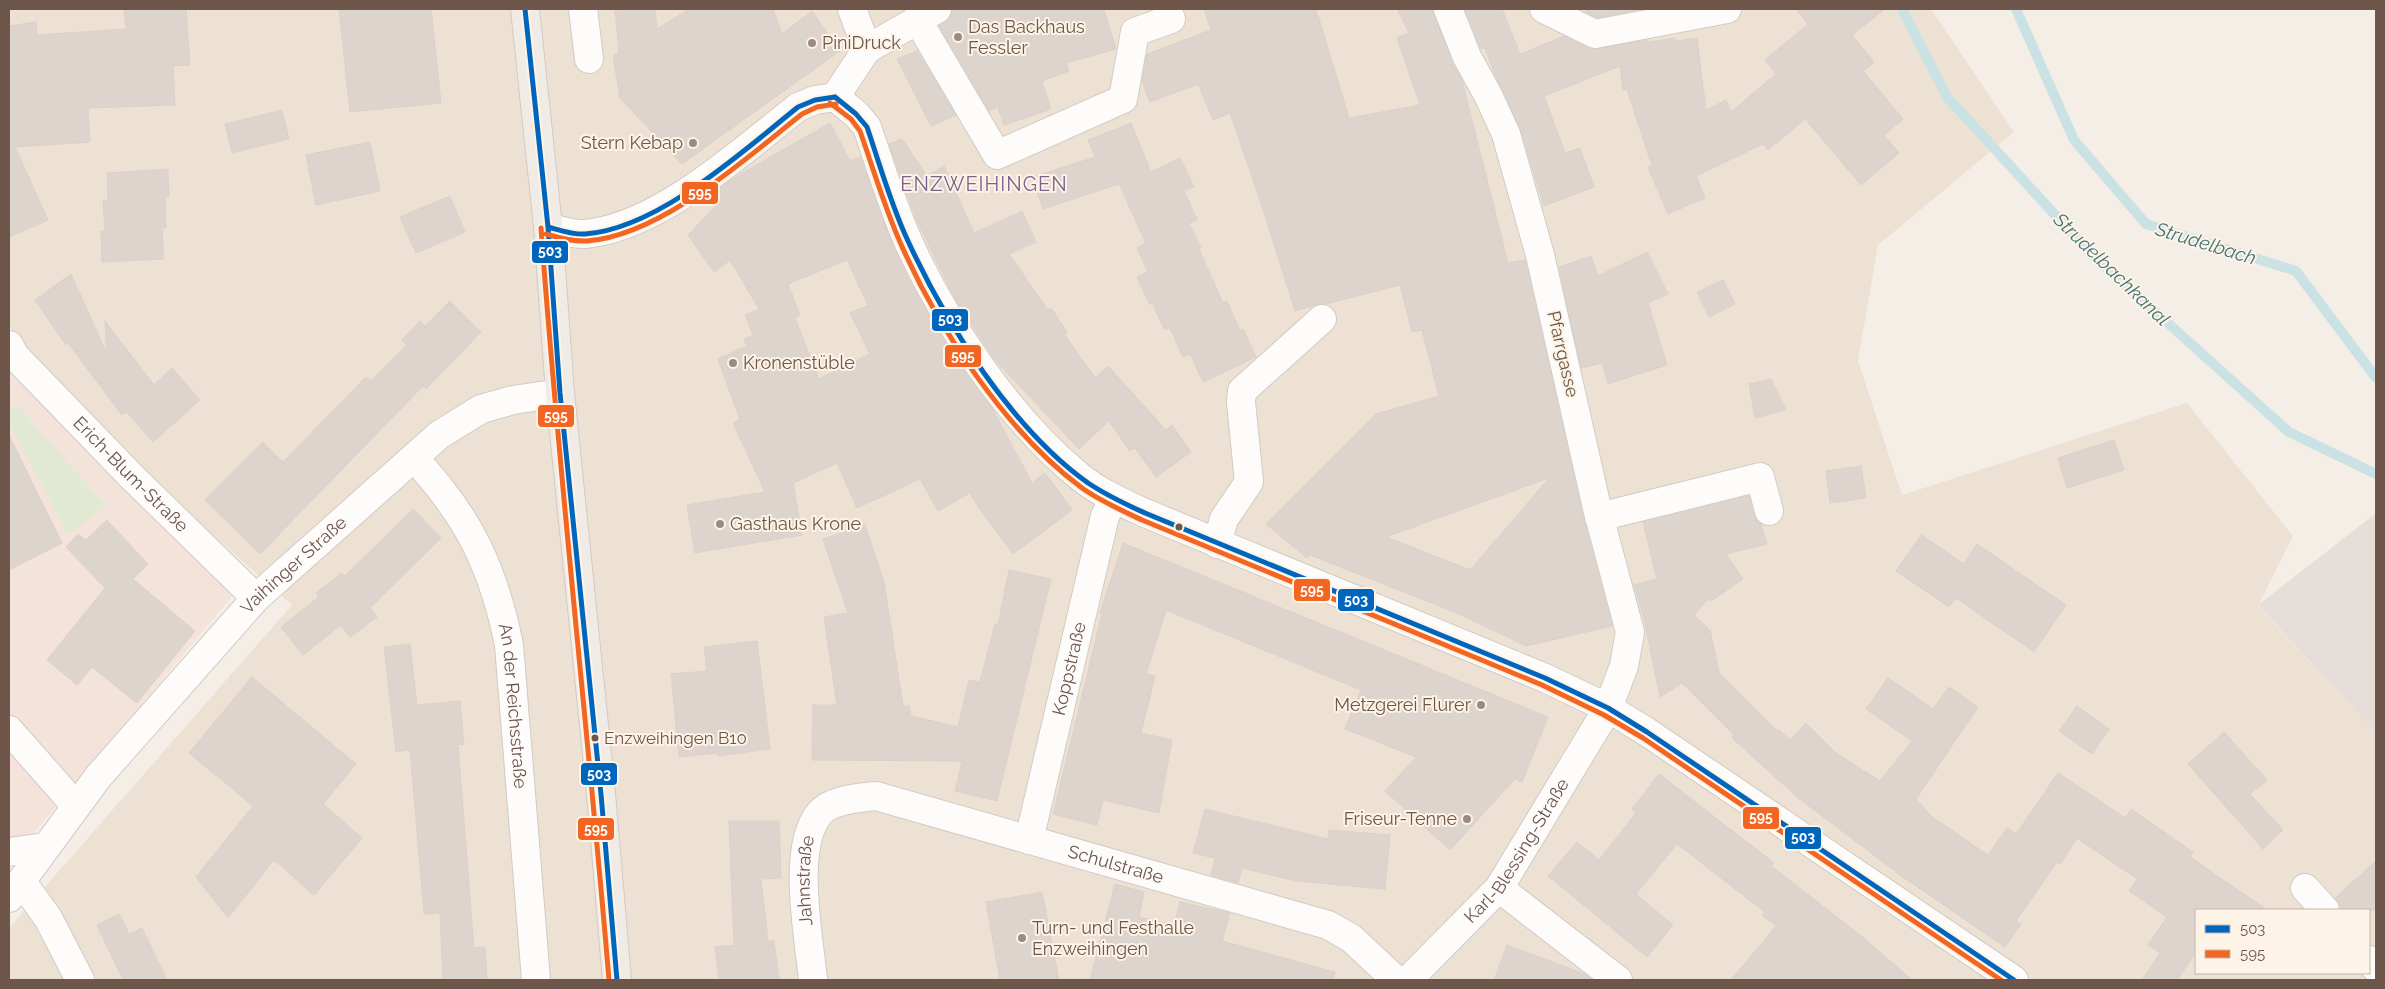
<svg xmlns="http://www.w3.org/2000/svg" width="2385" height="989" viewBox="0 0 2385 989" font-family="Raleway,sans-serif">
<rect width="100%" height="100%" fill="#f4eee7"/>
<path fill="#ede1d4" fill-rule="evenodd" d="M9,9H1931L2014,132L1878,245L1858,361L1902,495L2187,403L2293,536L2258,606L2376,734V980H9V928L292,605L142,472L24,349L9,325ZM2196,910H2369V973H2196Z"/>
<path fill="#f4e3db" d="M9,362L239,588L9,863Z"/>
<path fill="#e6ded8" d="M2376,513V734L2258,605Z"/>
<path fill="#e1e9d3" d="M18,406L106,506L68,535L9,422V410Z"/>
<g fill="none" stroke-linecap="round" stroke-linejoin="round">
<path stroke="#cae2e3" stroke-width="10" d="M1902,9L1947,97L2090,253L2289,432L2376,474
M2016,9L2074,140L2146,224L2296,271L2376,378"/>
</g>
<path fill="#ddd4cd" stroke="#dcd1ca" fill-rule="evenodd" d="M124,9H186L190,65L173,66L175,105L88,108L90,142L15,147L48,220L9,237V26L36,22L37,35L126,29Z
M339,9H431L441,103L350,112Z
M615,9H655L657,29L689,9H773L782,34L812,11L840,51L682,164L620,98L613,56L619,53Z
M953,9H1104L1116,49L1066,63L1069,71L1042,81L1051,109L1004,125L998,107L989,111L939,26L950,17Z
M1204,9H1316L1349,118L1420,105L1397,38L1409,33L1397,9H1433L1452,63L1462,80L1508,263L1525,260L1584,520L1612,626L1526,646L1457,613L1310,555L1307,558L1266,524L1376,414L1439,396L1422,330L1412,332L1400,285L1326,304H1318L1295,311L1261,203L1230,113L1213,120L1198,84L1150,102L1142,81L1147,54L1211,30ZM1549,478L1470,570L1386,537Z
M1465,9H1502L1520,54L1564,36L1588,48L1597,49L1647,40L1648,42L1675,38V41L1697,38L1706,110L1726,100L1731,112L1776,74L1765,60L1808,24L1796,9H1885L1852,35L1874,62L1863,71L1903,119L1884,135L1899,153L1861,185L1805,119L1768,150L1763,144L1696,176L1705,198L1668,214L1648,167L1652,166L1627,89L1623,90L1620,66L1544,96L1565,153L1580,148L1594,187L1544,206L1520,127L1496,77L1485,48L1481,49Z
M1586,9H1637L1638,10L1597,18L1586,12Z
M917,51L956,115L931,126L897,59Z
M282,110L289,139L232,153L225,124Z
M830,123L850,161L860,157L888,233L909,280L947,344L992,408L1032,483L1045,473L1072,510L1013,554L979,508L970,493L938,511L920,479L857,508L837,463L793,483L802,535L695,553L687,505L765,492L733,423L740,420L718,359L747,346L744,339L753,335L745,315L759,309L730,260L714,272L688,235L718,204L710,195L737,176ZM847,260L868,305L850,313L870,354L819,379L795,318L800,315L788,284Z
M1131,123L1151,172L1180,158L1194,187L1184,191L1197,220L1189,223L1201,248L1199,249L1223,303L1227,301L1240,331L1243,329L1256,357L1203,382L1190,354L1183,357L1170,328L1165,330L1152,303L1150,305L1137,277L1148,272L1137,248L1146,243L1119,184L1043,209L1033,177L1095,157L1088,140Z
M902,139L927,176L944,166L974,233L1022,211L1036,242L1009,254L1048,310L1051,308L1067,332L1064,334L1095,378L1108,366L1166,430L1172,425L1191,452L1156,477L1135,448L1130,451L1109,421L1079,449L995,360L954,297L917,221L889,144Z
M370,142L380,191L316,205L306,155Z
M168,169L169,196L165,197L166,228H162L164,259L102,262L101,231H105L103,200H108L107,173Z
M450,196L465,232L416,253L400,217Z
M1647,252L1668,294L1648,303L1667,365L1608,384L1602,363L1581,368L1559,267L1591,256L1598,276Z
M71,274L107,354L105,321L154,385L172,368L200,400L153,442L127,412L122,415L68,343L66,345L35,300Z
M1723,280L1735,304L1709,317L1697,292Z
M450,301L481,332L426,389L423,386L260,554L205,500L263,442L283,462L366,377L371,381L407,345L402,340L420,321L425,326Z
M1771,379L1786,410L1755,418L1749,384Z
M9,435L62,543L9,570Z
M2114,440L2124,470L2067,488L2058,458Z
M1861,466L1866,498L1830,503L1826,471Z
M1749,496L1754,515L1761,524L1767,544L1726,554L1743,579L1711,601L1708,599L1694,615L1710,630L1719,673L1777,731L1778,729L1790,740L1806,723L1836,753L1880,781L1912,741L1866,709L1888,678L1933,709L1949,687L1978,707L1916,799L1932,817L1988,855L2007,828L2016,834L2058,773L2125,818L2131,809L2193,852L2190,857L2267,910H2196V952L2177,980H2142L2160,953L2148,945L2167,917L2129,891L2137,879L2077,838L2060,864L2057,862L2016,921L2021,924L2005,947L1903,877L1797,797L1732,738L1734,735L1682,683L1660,697L1644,619L1634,585L1657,579L1643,522Z
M413,509L441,538L370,608L377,617L350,637L341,625L303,655L281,627L319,597L316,593L342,573L345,576Z
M107,520L148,564L133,579L195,631L137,703L92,667L77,685L47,660L105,588L66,547L78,534L86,540Z
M865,525L884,582L903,706H909L911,716L958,727L969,680L980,682L995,624L998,625L1009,570L1051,579L997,801L955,791L962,761L812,760L813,705H837L824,617L848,613L823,539Z
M1921,535L1964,564L1977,544L2066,605L2034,652L1956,598L1949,607L1896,571Z
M1123,543L1548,717L1522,782L1515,779L1450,850L1385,791L1416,757L1345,729L1361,690L1166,610L1146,674L1155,676L1141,733L1172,740L1159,813L1103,800L1097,825L1053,814L1102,614L1100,613Z
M757,641L770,749L718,756L717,753L679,757L671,674L707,671L704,647Z
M410,644L417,705L460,701L464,744L458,745L474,948L485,947L487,980H443L440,913L424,914L410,750L396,752L384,647Z
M252,677L356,764L323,804L362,838L314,895L274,860L228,918L196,877L253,806L189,753Z
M2077,706L2109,729L2092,754L2059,731Z
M2224,732L2267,780L2250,794L2283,830L2263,849L2188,764Z
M1659,774L1774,863L1771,866L1859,934L1912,980H1731L1776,926L1762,915L1765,912L1677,844L1636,894L1673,925L1647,957L1548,876L1577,842L1599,860L1636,813L1632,809Z
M1205,809L1328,839L1329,830L1390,835L1385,889L1296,881L1242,868L1238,883L1211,875L1215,858L1193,853Z
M729,821H779L781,878L761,879L768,941H774L779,980H719L715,947L734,945Z
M2376,861V910H2340L2335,898Z
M1115,884L1144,892L1139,917L1174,925L1180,902L1230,913L1222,941L1335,972L1334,980H1090Z
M1042,892L1059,980H1000L986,902Z
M119,914L129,934L142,928L167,980H123L97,925Z
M1507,945L1585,974L1593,980H1494Z"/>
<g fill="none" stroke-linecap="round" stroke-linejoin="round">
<g stroke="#d2cbc4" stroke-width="30">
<g id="minor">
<path d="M583,9L589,59"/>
<path d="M852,9L867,49"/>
<path d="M1544,9L1595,34L1727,9"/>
<path d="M917,19L997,155L1123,99L1135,32L1171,19L1167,9"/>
<path d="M835,97L856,114L867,127C880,165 892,205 908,241C945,323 1009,419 1079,476C1098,492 1123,503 1145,513L1545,678L1608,708L1647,732L2014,980"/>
<path d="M548,227C562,231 577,236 592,233C663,223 742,151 798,107L815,100L835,97L867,49L937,9"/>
<path id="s1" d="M9,345L15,356L132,477L256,598"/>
<path id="s2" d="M414,458C468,516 493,566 509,645L536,980"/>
<path d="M1599,517L1760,477L1769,511"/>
<path d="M1217,544L1224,519L1249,482L1241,402L1242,391L1322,319"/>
<path d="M9,730L76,806"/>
<path id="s3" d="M1029,840L1105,516L1114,498"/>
<path d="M9,852L45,847"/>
<path d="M22,882L48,918L80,980"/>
<path d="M1499,888L1618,980"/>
<path d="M2305,888L2325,910"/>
<path id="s4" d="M9,898L98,777L256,598L439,435L481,409L513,400L560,393"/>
<path d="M2369,960L2376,968"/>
<path id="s5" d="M813,980C809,937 791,849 819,814C830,799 860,798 876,796L1328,925L1351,938L1396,980"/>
<path id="s6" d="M1408,980L1499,888L1608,708L1624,666L1630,632L1597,508L1540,255L1506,134L1488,95L1467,57L1448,9"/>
</g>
</g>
<g stroke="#d3cac5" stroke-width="30">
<path id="major" d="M525,9L548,227L560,393L601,794L617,980"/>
</g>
<use href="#minor" stroke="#fdfcfb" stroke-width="28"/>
<use href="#major" stroke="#f0ebe4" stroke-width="28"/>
<g stroke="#fdf4e7" stroke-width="9">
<path id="bus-1" d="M525,9L548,227L560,393L601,794L617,980
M835,97L856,114L867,127C880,165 891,205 908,241C946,324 1013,430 1088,483C1106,495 1125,504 1145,513L1545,678L1608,708L1647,732L2014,980
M548,227C560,230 573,235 585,234C658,229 743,151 798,107L815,100L835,97"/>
</g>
<g stroke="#fdf4e7" stroke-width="9">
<path id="bus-2" d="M830,103L851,119L860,131C873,168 884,206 900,242C937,327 1006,432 1082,488C1100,501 1121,510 1142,520L1542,685L1604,715L1643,738L2001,980
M541,228C559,479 588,729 609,980
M546,234C559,238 573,242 587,241C662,235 745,159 802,114L817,107L836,104"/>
</g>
<use href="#bus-1" stroke="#0065bd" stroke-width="5"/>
<use href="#bus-2" stroke="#f26522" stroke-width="5"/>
</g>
<g fill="#9d8b82" stroke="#fdf4e7" stroke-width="2">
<circle cx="958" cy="37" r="5"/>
<circle cx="812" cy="43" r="5"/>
<circle cx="693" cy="143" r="5"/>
<circle cx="733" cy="363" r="5"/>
<circle cx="720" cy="524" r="5"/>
<circle cx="1481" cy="705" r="5"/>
<circle cx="1467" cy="819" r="5"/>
<circle cx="1022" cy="938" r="5"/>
</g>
<g fill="#6e564b" stroke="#fdf4e7" stroke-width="2">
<circle cx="1179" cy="527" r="4.5"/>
<circle cx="595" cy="738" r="4.5"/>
</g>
<g text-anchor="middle" stroke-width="4" stroke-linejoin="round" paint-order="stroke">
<g font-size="17" fill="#6e564b" stroke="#fdf4e7" text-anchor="start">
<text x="604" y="744">Enzweihingen B10</text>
</g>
<g font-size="18" fill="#6e564b" stroke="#fdf4e7" text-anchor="start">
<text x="968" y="33">Das Backhaus<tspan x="968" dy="21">Fessler</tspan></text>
<text x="822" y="49">PiniDruck</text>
<text x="683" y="149" text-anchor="end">Stern Kebap</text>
<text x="743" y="369">Kronenstüble</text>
<text x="730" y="530">Gasthaus Krone</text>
<text x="1471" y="711" text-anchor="end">Metzgerei Flurer</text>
<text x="1457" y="825" text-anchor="end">Friseur-Tenne</text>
<text x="1032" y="934">Turn- und Festhalle<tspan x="1032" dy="21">Enzweihingen</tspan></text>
</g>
<g font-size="18" fill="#6e564b" stroke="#fdf4e7">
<text transform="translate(1563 354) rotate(77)" y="6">Pfarrgasse</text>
<text dy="6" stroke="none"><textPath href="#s1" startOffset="178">Erich-Blum-Straße</textPath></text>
<text dy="6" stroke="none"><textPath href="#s4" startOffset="439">Vaihinger Straße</textPath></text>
<text dy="6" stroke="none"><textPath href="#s3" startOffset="176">Koppstraße</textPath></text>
<text dy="6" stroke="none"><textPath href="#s2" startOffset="274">An der Reichsstraße</textPath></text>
<text dy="6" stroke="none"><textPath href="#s6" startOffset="170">Karl-Blessing-Straße</textPath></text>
<text dy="6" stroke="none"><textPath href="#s5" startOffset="480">Schulstraße</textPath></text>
<text dy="6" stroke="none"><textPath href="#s5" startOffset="100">Jahnstraße</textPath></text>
</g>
<g font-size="19" font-style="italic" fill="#43737a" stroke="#fdf4e7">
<text transform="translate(2206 243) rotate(17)" y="7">Strudelbach</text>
<text transform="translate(2112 269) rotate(44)" y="7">Strudelbachkanal</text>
</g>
<g font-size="20" letter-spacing="1" fill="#7b638b" stroke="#fdf4e7">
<text x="984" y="191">ENZWEIHINGEN</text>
</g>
</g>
<g stroke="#fdf4e7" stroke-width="2">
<rect x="681" y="181" width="38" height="24" rx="5" fill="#f26522"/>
<rect x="531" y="240" width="38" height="24" rx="5" fill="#0065bd"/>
<rect x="931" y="308" width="38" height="24" rx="5" fill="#0065bd"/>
<rect x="944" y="344" width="38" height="24" rx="5" fill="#f26522"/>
<rect x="537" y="404" width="38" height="24" rx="5" fill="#f26522"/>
<rect x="1293" y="578" width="38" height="24" rx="5" fill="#f26522"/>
<rect x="1337" y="588" width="38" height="24" rx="5" fill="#0065bd"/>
<rect x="580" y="762" width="38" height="24" rx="5" fill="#0065bd"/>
<rect x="1742" y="806" width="38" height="24" rx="5" fill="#f26522"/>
<rect x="577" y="817" width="38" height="24" rx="5" fill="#f26522"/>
<rect x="1784" y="826" width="38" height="24" rx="5" fill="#0065bd"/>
</g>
<g font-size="14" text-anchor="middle" font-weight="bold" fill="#fff">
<text x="700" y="198">595</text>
<text x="550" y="256">503</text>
<text x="950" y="324">503</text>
<text x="963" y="361">595</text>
<text x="556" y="421">595</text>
<text x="1312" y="595">595</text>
<text x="1356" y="605">503</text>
<text x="599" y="779">503</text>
<text x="1761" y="822">595</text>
<text x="596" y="834">595</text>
<text x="1803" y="842">503</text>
</g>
<rect width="2385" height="989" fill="none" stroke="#6e564b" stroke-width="20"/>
<rect x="2195" y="909" width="175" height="65" fill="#fdf4e7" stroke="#c4b5a9"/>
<rect x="2205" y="925" width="25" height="8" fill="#0065bd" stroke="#c4b5a9"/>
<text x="2240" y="934" font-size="15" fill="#6e564b">503</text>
<rect x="2205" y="950" width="25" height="8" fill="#f26522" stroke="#c4b5a9"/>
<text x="2240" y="959" font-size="15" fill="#6e564b">595</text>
</svg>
